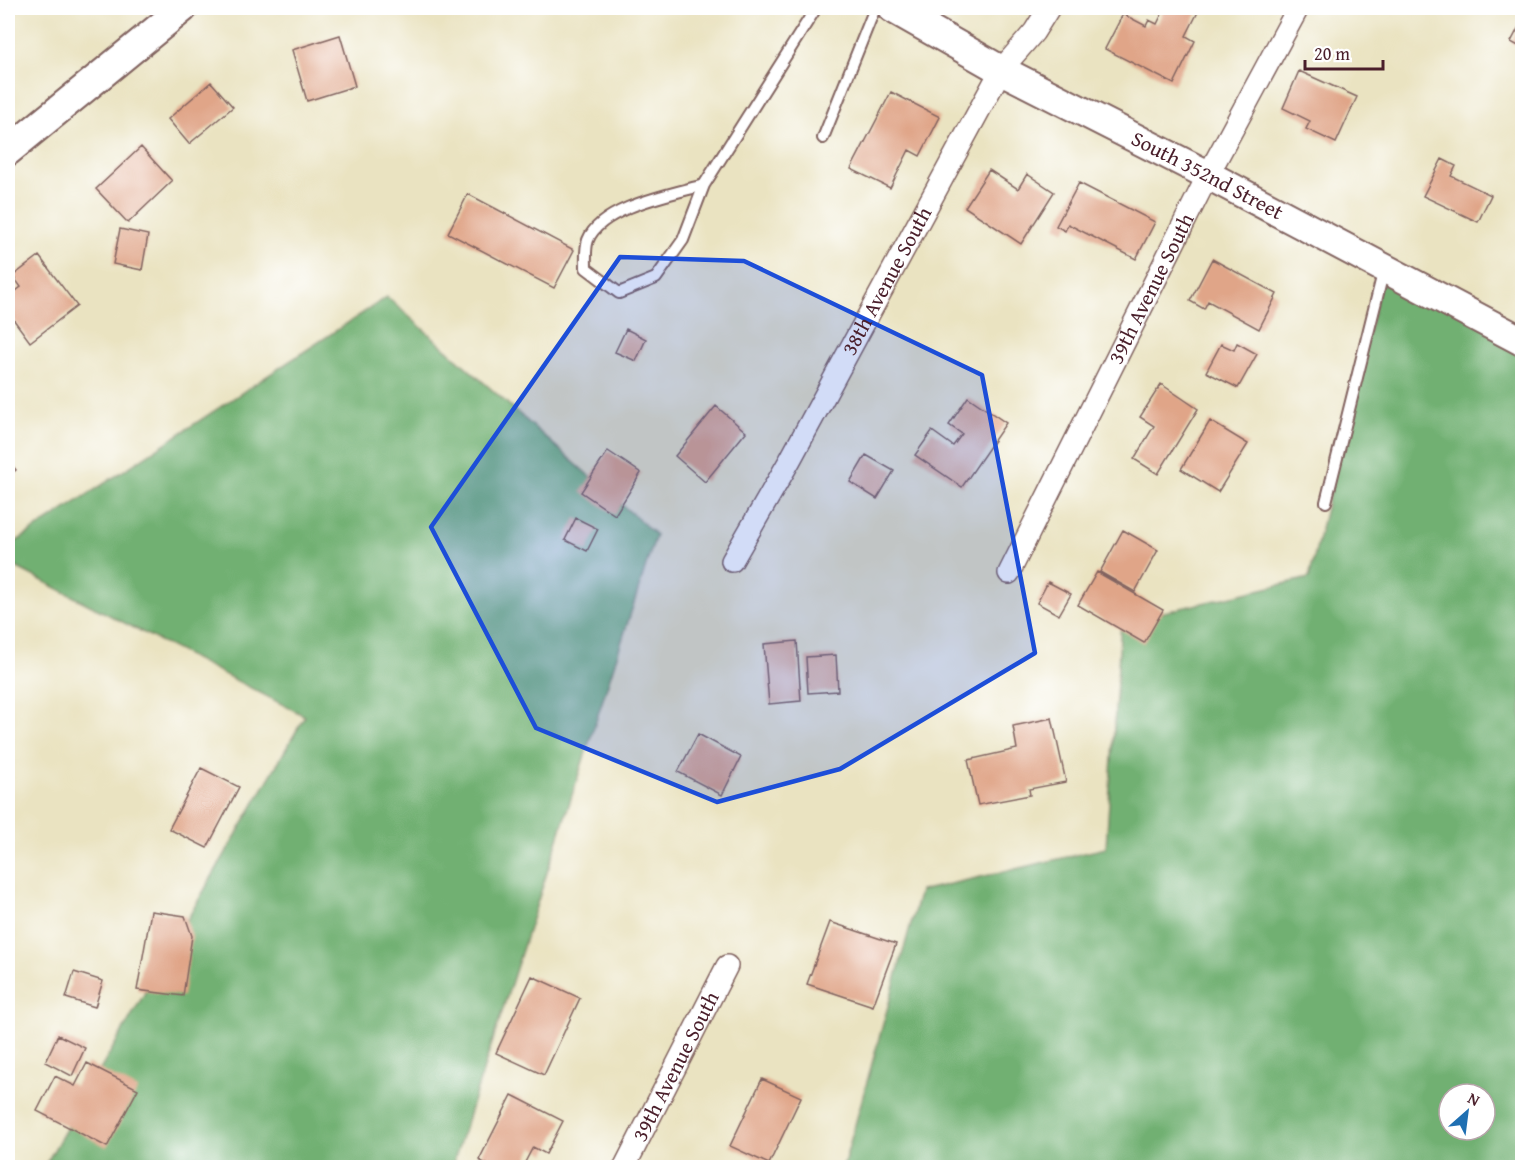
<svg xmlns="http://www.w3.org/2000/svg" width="1530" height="1175" viewBox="0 0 1530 1175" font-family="'Gentium Book Plus',serif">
<rect width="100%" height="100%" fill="#fff"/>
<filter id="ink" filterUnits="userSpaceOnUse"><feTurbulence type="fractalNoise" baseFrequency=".0167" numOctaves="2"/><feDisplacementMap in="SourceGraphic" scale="12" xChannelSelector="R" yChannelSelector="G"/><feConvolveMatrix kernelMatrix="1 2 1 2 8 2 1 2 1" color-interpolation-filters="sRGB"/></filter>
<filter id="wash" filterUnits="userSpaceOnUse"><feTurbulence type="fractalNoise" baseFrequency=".008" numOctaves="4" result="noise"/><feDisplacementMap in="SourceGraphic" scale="24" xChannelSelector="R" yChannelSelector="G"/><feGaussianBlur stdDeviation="1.35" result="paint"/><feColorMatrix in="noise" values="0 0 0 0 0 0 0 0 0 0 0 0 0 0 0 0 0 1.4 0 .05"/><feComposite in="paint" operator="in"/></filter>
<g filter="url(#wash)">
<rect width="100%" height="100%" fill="#eae3c1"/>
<path fill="#71b072" stroke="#5e684e" stroke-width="1.5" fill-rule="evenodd" d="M1384,269L1522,341V1167L843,1168L920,891L1106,848L1121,622L1309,578ZM1449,1094H1485V1130H1449Z
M387,297L656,535L452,1167H44L305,716L8,563V547Z"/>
<g id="blocks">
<path fill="#e0a588" d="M1165,8H1200L1186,36L1195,41L1174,84L1105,49L1123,14L1146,26L1149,20L1157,24Z
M1522,21V48L1511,42Z
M340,35L355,86L307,101L292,50Z
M1299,71L1357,97L1336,143L1306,129L1310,121L1283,108Z
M211,82L233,107L189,144L168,119Z
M891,92L940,117L920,156L909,150L890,188L851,169Z
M141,147L172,181L128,223L96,189Z
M1442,159L1456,166L1451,176L1491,195L1478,222L1423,196Z
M989,170L1018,189L1027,174L1054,192L1021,244L965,207Z
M1079,183L1155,222L1136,259L1068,224L1065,231L1056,226Z
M468,194L574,250L554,288L448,233Z
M120,229L148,235L142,270L113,264Z
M39,256L77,306L30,342L8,312V297L21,287L13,276Z
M1212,259L1277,294L1259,329L1208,301L1204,309L1190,301Z
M626,329L646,339L636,361L615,352Z
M1237,343L1257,354L1238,388L1206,372L1221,344L1234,350Z
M1161,384L1198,409L1158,474L1134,459L1154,426L1140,417Z
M968,397L1006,423L962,487L915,455L932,431L953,446L962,434L949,425Z
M716,406L746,432L705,482L675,456Z
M1210,421L1248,444L1218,492L1181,469Z
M608,451L641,473L615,515L581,492Z
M866,455L894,471L877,499L850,482Z
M8,460L16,470L8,477Z
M576,518L598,529L587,551L565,540Z
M1123,530L1158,550L1135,592L1100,572Z
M1097,572L1163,610L1144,643L1078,605Z
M1048,582L1071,594L1059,615L1037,603Z
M797,641L801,701L769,704L764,644Z
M836,655L838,691L808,693L806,657Z
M1052,718L1066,782L1029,789L1030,795L978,805L968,760L1017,749L1013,726Z
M698,734L741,757L722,795L678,772Z
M201,768L239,787L207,848L169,829Z
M151,911L185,916L192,936L183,996L137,990Z
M830,922L896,944L873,1006L807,984Z
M74,972L103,981L95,1007L66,998Z
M532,976L580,998L544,1075L496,1053Z
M58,1035L85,1048L72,1076L45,1062Z
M87,1063L138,1089L107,1147L37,1111L55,1076L75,1086Z
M762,1079L801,1097L769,1164L730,1146Z
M512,1095L563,1121L546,1154L533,1147L522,1168H493L479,1160Z"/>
</g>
</g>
<g filter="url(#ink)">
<use href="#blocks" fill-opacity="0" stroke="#826460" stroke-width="1.5"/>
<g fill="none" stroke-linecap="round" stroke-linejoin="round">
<g stroke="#826460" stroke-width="14">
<path id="lane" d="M823,138L875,8
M704,185C672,194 601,207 588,240C585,248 586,260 586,268L619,293L656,278L683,240L704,185L816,8
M1326,502L1384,269"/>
</g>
<g stroke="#826460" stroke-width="24">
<g id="street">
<path id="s1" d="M732,561L790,460L1001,70L1034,32L1049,8"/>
<path id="s2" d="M1009,573L1208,175L1298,8"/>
<path id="s3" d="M624,1168L727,966"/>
</g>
</g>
<g stroke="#826460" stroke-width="32">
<g id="secondary">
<path id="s4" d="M892,8L1001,70L1208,175L1522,341"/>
<path d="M8,151L183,8"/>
</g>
</g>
<use href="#lane" stroke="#fff" stroke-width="10"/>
<use href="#street" stroke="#fff" stroke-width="21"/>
<use href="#secondary" stroke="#fff" stroke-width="28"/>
</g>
</g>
<path fill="#1d4ed8" fill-opacity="0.2" stroke="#1d4ed8" stroke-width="4.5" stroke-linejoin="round" d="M620,257L744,261L982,375L1035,653L840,769L717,802L536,728L431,527Z"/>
<g text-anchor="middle" stroke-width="5" stroke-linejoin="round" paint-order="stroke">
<g font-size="21" fill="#4a1f2b" stroke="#fff">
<text dy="7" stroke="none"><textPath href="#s4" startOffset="357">South 352nd Street</textPath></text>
<text dy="7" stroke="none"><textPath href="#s1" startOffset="320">38th Avenue South</textPath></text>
<text dy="7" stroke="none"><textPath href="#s2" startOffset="318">39th Avenue South</textPath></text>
<text dy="7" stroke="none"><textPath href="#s3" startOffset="114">39th Avenue South</textPath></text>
</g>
</g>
<rect width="1530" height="1175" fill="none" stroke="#fff" stroke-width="30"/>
<g transform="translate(1467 1112) rotate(28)"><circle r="28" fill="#ffffff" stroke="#b7a5aa" stroke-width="1.5"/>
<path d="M0-4.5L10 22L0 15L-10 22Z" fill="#1f6fb2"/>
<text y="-9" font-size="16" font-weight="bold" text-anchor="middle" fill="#4a1f2b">N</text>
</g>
<path d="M1305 60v9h78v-9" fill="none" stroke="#4a1f2b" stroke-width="3"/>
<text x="1314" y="60" font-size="18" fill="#4a1f2b" stroke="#ffffff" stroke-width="4.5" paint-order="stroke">20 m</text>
</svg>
